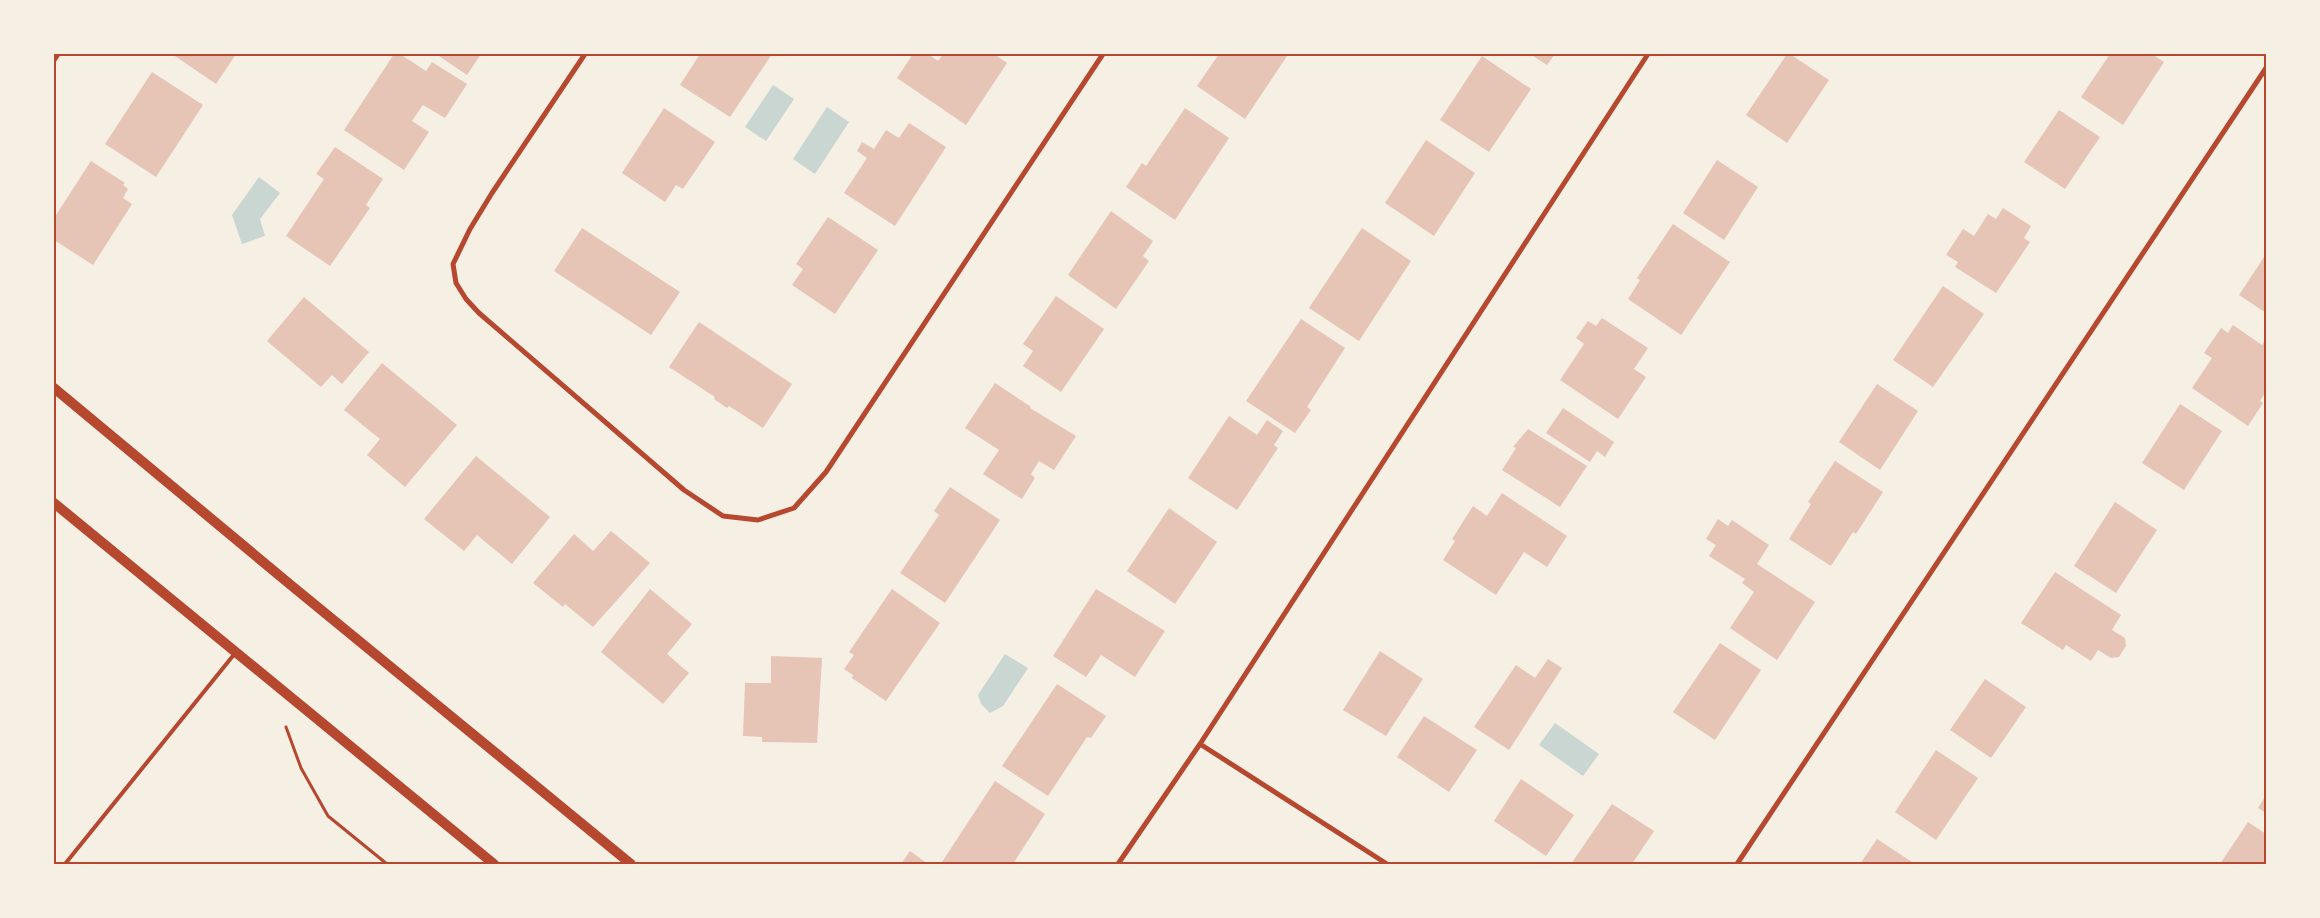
<svg xmlns="http://www.w3.org/2000/svg" width="2320" height="918" viewBox="0 0 2320 918" font-family="Mulish,sans-serif">
<rect width="100%" height="100%" fill="#f6efe4"/>
<path fill="#c9d6d2" d="M773,85L794,99L766,141L745,127Z
M827,107L849,122L815,174L793,159Z
M259,177L280,193L260,219L265,236L242,244L232,215Z
M1005,654L1028,668L1003,706L990,713L981,704L978,695Z
M1555,723L1599,754L1583,776L1539,745Z"/>
<path fill="#e6c5b7" d="M172,54H236L216,84Z
M394,54H400L426,71L432,62L467,84L445,118L423,105L412,121L429,132L404,170L344,130Z
M436,54H481L467,75Z
M700,54H772L730,117L680,85Z
M913,54H928L938,61L943,54H994L1007,63L966,125L897,78Z
M1219,54H1283L1287,56L1245,119L1197,86Z
M1530,54H1555L1547,65Z
M1787,54H1790L1829,80L1787,143L1746,115Z
M2110,54H2152L2164,62L2123,125L2081,97Z
M1482,56L1531,89L1489,152L1440,120Z
M152,72L203,105L156,177L105,144Z
M664,108L715,142L683,189L676,185L665,202L622,173Z
M1185,108L1229,138L1175,220L1126,187L1142,163L1146,166Z
M2059,110L2100,137L2065,189L2024,162Z
M909,123L946,147L895,226L844,193L867,158L857,151L862,142L874,149L886,130L899,138Z
M1426,140L1475,173L1434,236L1385,203Z
M335,147L383,179L366,205L370,208L330,266L286,236L324,179L316,174Z
M1717,160L1758,187L1724,240L1683,213Z
M91,161L125,183L123,185L128,189L123,198L132,204L93,265L54,240V218Z
M2003,208L2031,226L2024,238L2030,242L1996,293L1955,267L1958,262L1946,255L1963,229L1974,236L1988,214L1996,219Z
M1111,211L1153,241L1143,256L1149,261L1116,309L1068,275Z
M828,217L878,250L835,314L792,285L803,269L796,264Z
M1673,224L1730,262L1681,335L1628,299L1640,280L1637,278Z
M582,228L680,292L651,335L554,271Z
M1362,228L1411,261L1359,341L1309,308Z
M2266,254V313L2239,295Z
M1943,286L1984,314L1933,387L1893,360Z
M1056,296L1104,329L1061,392L1023,366L1033,351L1023,344Z
M304,297L369,352L342,384L332,375L321,387L267,341Z
M1602,318L1648,348L1634,369L1646,377L1618,419L1560,380L1584,344L1576,338L1588,321L1596,326Z
M1301,319L1345,348L1307,407L1311,410L1295,433L1246,401Z
M699,322L792,384L763,428L729,406L727,408L714,399L715,397L669,367Z
M2233,325L2262,345L2266,339V391L2260,401L2263,403L2248,426L2192,388L2212,358L2204,353L2221,328L2228,333Z
M382,363L457,425L405,487L367,455L380,439L344,410Z
M995,383L1031,407L1030,408L1076,436L1054,470L1039,461L1031,474L1035,478L1022,499L983,474L999,450L965,428Z
M1877,384L1918,411L1880,470L1839,442Z
M2180,404L2222,431L2184,490L2142,463Z
M1563,408L1614,442L1605,457L1597,451L1590,462L1546,433Z
M1229,416L1257,435L1267,420L1283,431L1274,445L1278,448L1237,510L1188,478Z
M1528,429L1587,466L1560,507L1502,470L1516,448L1513,447Z
M476,456L550,517L512,564L477,535L464,551L424,519Z
M1835,461L1883,492L1856,534L1853,532L1831,566L1789,539L1811,504L1808,502Z
M950,487L1000,520L945,603L900,573L939,515L934,511Z
M1502,493L1567,536L1547,567L1524,552L1496,595L1443,560L1455,541L1452,539L1473,506L1487,516Z
M2115,502L2157,530L2116,593L2074,566Z
M1169,508L1217,542L1175,604L1127,571Z
M1718,519L1728,526L1732,520L1769,545L1757,564L1815,602L1777,660L1730,628L1754,592L1742,583L1745,579L1709,556L1716,545L1706,539Z
M611,531L650,563L593,627L565,604L563,607L533,583L574,534L593,551Z
M2055,572L2121,615L2112,630L2125,638L2126,646L2119,657L2111,658L2098,650L2091,661L2066,645L2063,650L2021,623Z
M650,589L692,624L667,654L689,673L663,704L601,652Z
M892,589L940,623L886,701L852,678L853,675L844,669L854,655L849,652Z
M1096,589L1165,631L1135,677L1101,655L1086,677L1053,656Z
M1720,643L1761,670L1715,740L1673,712Z
M1380,651L1423,679L1386,736L1343,710Z
M771,656L822,658L817,743L762,742V737L743,736L745,683H771Z
M1548,659L1562,668L1509,750L1474,727L1516,665L1535,678Z
M1985,679L2026,707L1991,758L1950,730Z
M1057,684L1106,716L1091,738L1087,737L1048,796L1002,766Z
M1424,716L1477,750L1449,792L1397,757Z
M1936,750L1978,778L1936,840L1895,812Z
M1521,779L1574,815L1546,856L1494,821Z
M995,781L1045,814L1013,864H946L942,862Z
M2266,795V813L2258,808Z
M1612,804L1654,831L1632,864H1578L1573,861Z
M2248,822L2266,834V864H2220Z
M1877,839L1915,864H1860Z
M910,851L928,864H901Z"/>
<g fill="none" stroke-linecap="round" stroke-linejoin="round">
<path stroke="#b5482f" stroke-width="3" d="M286,727L301,768L328,816L387,864"/>
<path stroke="#b5482f" stroke-width="4" d="M65,864L236,652"/>
<path stroke="#b5482f" stroke-width="5" d="M585,54L492,193L470,229L453,264L456,283L466,299L479,313L684,490L723,516L758,520L794,508L826,472L1103,54
M54,60L58,54
M1200,744L1387,864
M1118,864L1200,744L1648,54
M1737,864L2266,68"/>
<path stroke="#b5482f" stroke-width="10" d="M54,388L292,586L631,864
M54,503L494,864"/>
</g>
<rect width="2320" height="918" fill="none" stroke="#f6efe4" stroke-width="110"/>
<rect x="55" y="55" width="2210" height="808" fill="none" stroke="#b5482f" stroke-width="2"/>
</svg>
